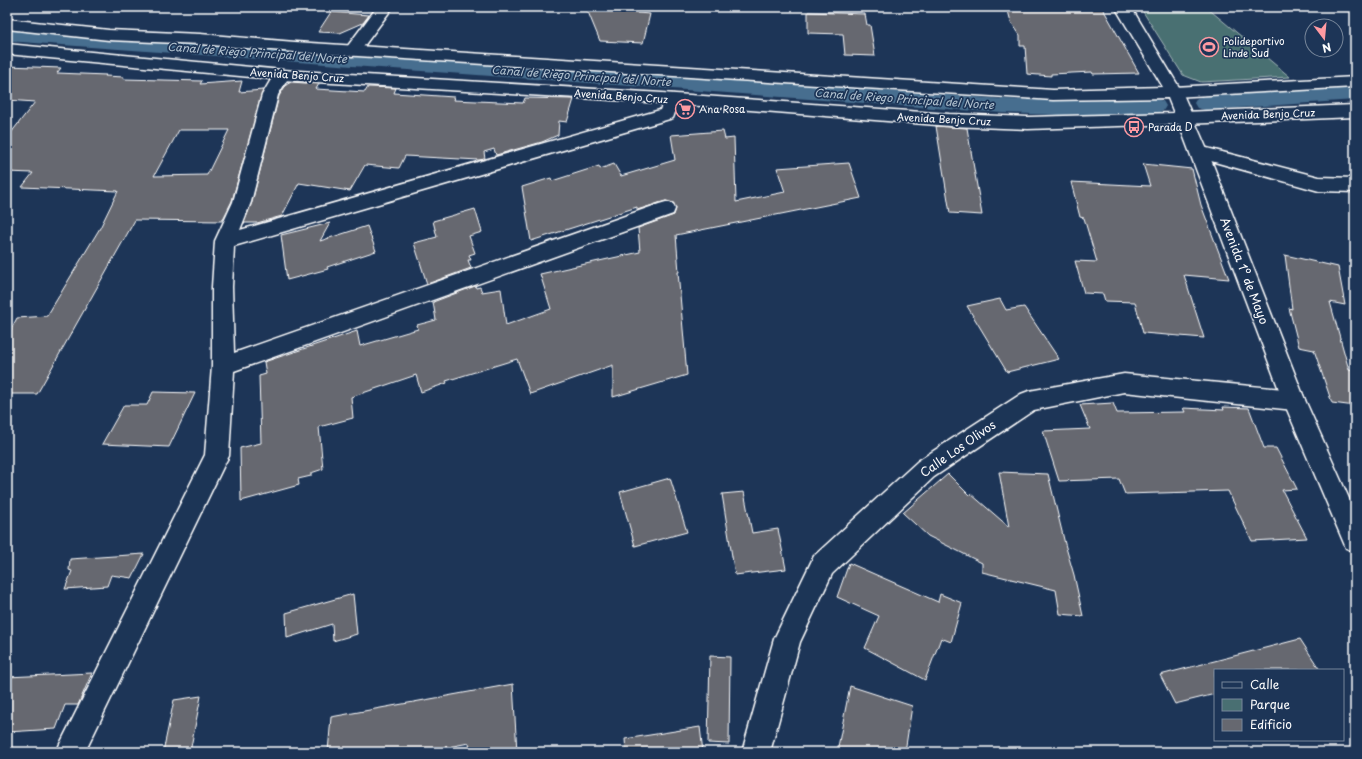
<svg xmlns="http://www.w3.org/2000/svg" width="1362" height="759" viewBox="0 0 1362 759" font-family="'Playpen Sans',sans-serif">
<rect width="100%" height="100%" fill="#1d3557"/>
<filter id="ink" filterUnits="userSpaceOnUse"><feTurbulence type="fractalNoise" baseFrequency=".025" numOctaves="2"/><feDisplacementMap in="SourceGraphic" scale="8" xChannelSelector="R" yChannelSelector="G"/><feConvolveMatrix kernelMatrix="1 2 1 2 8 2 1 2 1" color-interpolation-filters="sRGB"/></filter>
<g filter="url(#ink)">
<path fill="#496f72" stroke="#a4b7b8" d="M1140,7H1206L1290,77L1201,82L1183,75Z"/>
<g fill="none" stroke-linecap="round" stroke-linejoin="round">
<path fill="#476e8f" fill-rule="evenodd" d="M7,29L1003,99L1060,101L1155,99L1163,101L1166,106L1163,111L1155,113L1060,115L1003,113L7,41Z
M1355,86V100L1205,110L1197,108L1194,103L1197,98L1205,96Z"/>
</g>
<path fill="#666870" stroke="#fff" fill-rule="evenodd" d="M586,7H639L637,13L650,14L643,43L600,41Z
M1007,7H1102L1139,73L1093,74L1092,72L1051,74V76L1027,74L1025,46H1020V35L1011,22Z
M331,12L369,15L363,23L340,33L318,32Z
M808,12L865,14L867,25H870L875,56L845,55L843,34L808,33Z
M7,66L61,68L57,73L106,75L105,76L124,77L123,79L202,81L200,84L242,81L239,92L263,90L232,201L222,221L135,220L37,394H7V337L17,318L47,316L100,228L118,191L22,187L33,173L7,172V138L35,102L7,100ZM179,130H229L207,175L154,176Z
M291,82L319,84L316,89L365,92L368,87L396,88L394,93L454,97L453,100L523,103L525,98L574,99L567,122L559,121L558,135L542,142L496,155L494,149L484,152L485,159L479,160L405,156L399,168L365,165L350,191L299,183L282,216L257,223H244L252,202L279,96L286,85Z
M936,126L967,128L982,215L950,213Z
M723,131L725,139L734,138L736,202L785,192L777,168L849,163L861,198L676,235L679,272H678L687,375L613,397V365L530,394L517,359L446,381L447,383L421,392L416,375L351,397L353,418L319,427L323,469L311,473V476L298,479L299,485L241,501L240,448L261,443L259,376L266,374L264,362L357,331L360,346L418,329L417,325L436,320L433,302L475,286L476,288L480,287L482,292L501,289L506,325L551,309L540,274L640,252L638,228L674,215L676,208L673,203L666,201L637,210V207L531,241L522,187L551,178L552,181L599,166L600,169L614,164L621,176L675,160L671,135Z
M1143,164L1192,169L1201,205L1229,279L1184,275L1204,338L1143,333L1135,302L1105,301L1103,294L1084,293L1075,261L1097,262L1084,218L1080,217L1071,182L1150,186Z
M475,209L482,232L469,236L475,253L469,255L471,260H468L471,268L427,284L414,243L437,237L433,221Z
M330,223L320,241L367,226L376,251L327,267L328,269L287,280L281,235Z
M1285,255L1338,267L1345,305L1330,302L1349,370L1355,371V406L1332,403L1314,350L1299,347L1289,308L1292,309Z
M1000,299L1006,310L1024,307L1059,359L1007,372L967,306Z
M153,392L195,393L169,447L102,444L124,405H147Z
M1113,403L1117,413L1185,412L1183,408L1224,410L1223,407L1249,408L1264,448H1276L1297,489L1282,490L1307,538L1252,541L1228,491L1125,494L1119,479L1059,481L1043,431L1090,429L1080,405Z
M999,472L1048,474L1065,544L1074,575L1083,616L1060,614L1056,590L982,572V563L928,536L903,513L948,474L969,495L971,494L1009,527Z
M670,478L687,532L635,546L620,492Z
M744,492L752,533L778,529L786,569L735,575L722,494Z
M144,554L132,578L111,575L107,586L65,589L72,571L69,570L70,559Z
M849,563L938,602L940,594L962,603L951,642L941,638L925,680L865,648L879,616L837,597Z
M353,594L357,634L333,641L332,624L287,638L286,613Z
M1300,639L1320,670H1215V694L1175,704L1160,675Z
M710,656L730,657L729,744L708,743Z
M92,673L78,705H65L56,729L7,732V677Z
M513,684L517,752H470L469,743L422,752H328L331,717Z
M850,686L912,706L905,752H837Z
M201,696L190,752H163L174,700Z
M700,727L703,752H626L625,739Z"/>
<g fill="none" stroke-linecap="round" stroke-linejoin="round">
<g stroke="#fff" stroke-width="3">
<path id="minor" d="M377,7H393L358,54L352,56L346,54L344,51Z
M282,70L288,71L290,75L278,95L251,202L240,230L660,110L666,95L672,94L678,95L680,99L673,118L234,246L232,287L234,353L659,204L666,202L673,204L675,209L673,214L234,371L229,456L225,463L85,752H56L205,455L212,366V287L215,241L233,202L262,95L276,71Z
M1355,77V87L1174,97L1168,96L1166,92L1168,88L1174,87Z
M1355,105V117L1183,124L1177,122L1174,118L1177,114L1183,112Z
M1199,146L1319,177L1355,178V192L1319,191L1193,156L1190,152L1193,148Z
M1124,374L1294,390L1302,393L1305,400L1302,407L1294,410L1124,392L1034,410L934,477L832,574L800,642L770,752H742L774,639L814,556L918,461L1021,394L1029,391Z"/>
</g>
<g stroke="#fff" stroke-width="3">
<path id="major" d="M1115,7H1131L1182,92L1208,152L1305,400L1355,512V552L1346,548L1283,400L1179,124L1028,129L949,126L662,103L282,80L7,54V44L282,70L662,93L949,114L1028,117L1174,113L1168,98L1053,100L295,52L200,44L109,40L7,29V19L109,30L200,34L295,42L1053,90L1163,87Z"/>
</g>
<use href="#minor" fill="#1d3557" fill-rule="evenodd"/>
<use href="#major" fill="#1d3557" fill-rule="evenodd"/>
</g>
</g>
<defs>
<g id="stadium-ring" transform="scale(1)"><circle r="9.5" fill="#1d3557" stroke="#ff9aa2" stroke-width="1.5"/><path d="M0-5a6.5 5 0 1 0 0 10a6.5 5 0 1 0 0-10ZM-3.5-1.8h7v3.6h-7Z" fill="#ff9aa2"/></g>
<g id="supermarket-ring" transform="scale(1)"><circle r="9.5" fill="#1d3557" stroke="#ff9aa2" stroke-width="1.5"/><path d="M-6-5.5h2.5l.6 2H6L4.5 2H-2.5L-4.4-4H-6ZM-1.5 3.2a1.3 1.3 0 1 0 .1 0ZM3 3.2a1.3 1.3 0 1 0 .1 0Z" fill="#ff9aa2"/></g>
<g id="bus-ring" transform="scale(1)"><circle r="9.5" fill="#1d3557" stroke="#ff9aa2" stroke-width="1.5"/><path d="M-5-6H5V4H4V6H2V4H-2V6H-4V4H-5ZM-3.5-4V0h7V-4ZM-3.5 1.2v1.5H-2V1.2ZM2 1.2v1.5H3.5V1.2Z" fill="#ff9aa2"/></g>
</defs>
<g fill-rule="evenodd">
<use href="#stadium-ring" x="1209" y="47"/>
<use href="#supermarket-ring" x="685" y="109"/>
<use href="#bus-ring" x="1134" y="127"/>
</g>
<g text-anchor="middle" stroke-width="3.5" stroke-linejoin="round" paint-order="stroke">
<g font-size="10" fill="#fff" stroke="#1d3557" text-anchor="start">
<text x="1223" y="45">Polideportivo<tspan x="1223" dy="12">Linde Sud</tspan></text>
<text x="699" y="113">Ana Rosa</text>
<text x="1148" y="131">Parada D</text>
</g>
<g font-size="10" fill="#fff" stroke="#1d3557">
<text transform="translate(297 75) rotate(4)" y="4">Avenida Benjo Cruz</text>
<text transform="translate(621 96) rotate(4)" y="4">Avenida Benjo Cruz</text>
<text transform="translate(1268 114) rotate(-2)" y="4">Avenida Benjo Cruz</text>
<text transform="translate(944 119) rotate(3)" y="4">Avenida Benjo Cruz</text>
</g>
<g font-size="11" font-style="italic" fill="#b5c5d2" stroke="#1d3557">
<text transform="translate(257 53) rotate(4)" y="4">Canal de Riego Principal del Norte</text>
<text transform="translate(581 76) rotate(4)" y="4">Canal de Riego Principal del Norte</text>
<text transform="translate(904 99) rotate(4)" y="4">Canal de Riego Principal del Norte</text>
</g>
<g font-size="12" fill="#fff" stroke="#1d3557">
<text transform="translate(1244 271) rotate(69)" y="4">Avenida 1º de Mayo</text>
<text transform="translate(958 449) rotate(-35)" y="4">Calle Los Olivos</text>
</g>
</g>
<rect width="1362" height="759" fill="none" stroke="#1d3557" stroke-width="24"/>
<rect x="12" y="12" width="1338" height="735" fill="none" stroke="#fff" stroke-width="1.5" filter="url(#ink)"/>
<rect x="1214" y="669" width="130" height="72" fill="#1d3557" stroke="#77869a"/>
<rect x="1222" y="682" width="20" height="6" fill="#1d3557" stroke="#77869a"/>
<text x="1250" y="689" font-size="12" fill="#ffffff">Calle</text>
<rect x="1222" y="699" width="20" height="12" fill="#496f72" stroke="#77869a"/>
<text x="1250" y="709" font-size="12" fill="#ffffff">Parque</text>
<rect x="1222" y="719" width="20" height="12" fill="#666870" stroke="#77869a"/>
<text x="1250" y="729" font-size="12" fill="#ffffff">Edificio</text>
<g transform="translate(1324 38) rotate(164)"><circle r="19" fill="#1d3557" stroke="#77869a"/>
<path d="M0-3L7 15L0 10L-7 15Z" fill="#ff9aa2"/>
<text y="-6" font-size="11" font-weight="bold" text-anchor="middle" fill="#ffffff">N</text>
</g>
</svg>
